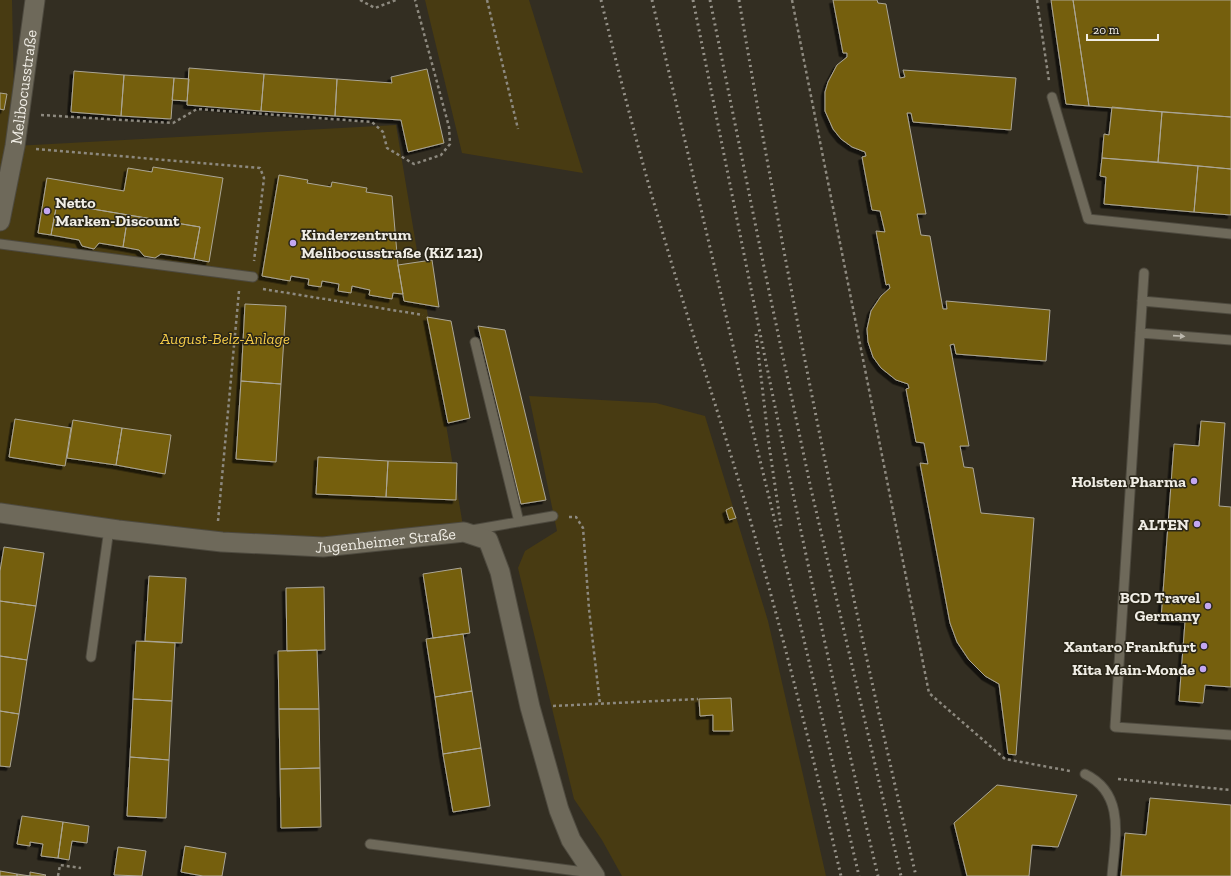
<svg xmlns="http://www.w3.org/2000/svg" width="1231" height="876" viewBox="0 0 1231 876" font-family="'Zilla Slab',serif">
<defs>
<filter id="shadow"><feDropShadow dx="-3.5" dy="3.5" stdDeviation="0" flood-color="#0009"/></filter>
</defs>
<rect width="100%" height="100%" fill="#332e22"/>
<path fill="#483b12" d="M0,0H12L15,146L396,125L464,532L222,542L0,512Z
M425,0H529L583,173L462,153Z
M529,396L656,403L705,416L768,621L826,876H622L602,840L574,799L518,568L525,551L557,531Z"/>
<path fill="#755e0b" stroke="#aba696" filter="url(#shadow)" d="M833,0H877L878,3L886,4L900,78L905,77L903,70L1016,78L1011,130L913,122L911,113H907L926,214H917L921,235L930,236L943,309H947L946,301L1050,310L1046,361L956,354L954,344L950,345L969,446H960L964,467L973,468L981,513L1034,518L1016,755L1008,754L999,684L985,676L969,660L957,642L950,623L920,463L928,464L924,443L916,442L906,389L909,388L908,384L896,380L881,368L873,357L868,342L867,329L871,311L881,296L890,288L889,284L886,285L876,231L885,232L880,211L872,210L862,157L866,156L865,152L852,147L841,139L833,129L825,111V92L828,82L837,65L847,57V53H843Z
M1051,0H1073L1089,106L1066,104Z
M1073,0H1231V117L1089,106Z
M189,68L264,74L261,111L187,105Z
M427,69L444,143L408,152L401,120L335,116L337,79L392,83L391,77Z
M74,71L124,75L121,116L71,112Z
M264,74L337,79L335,116L261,111Z
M124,75L174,78L171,119L121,116Z
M174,78L189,79L187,101L172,100Z
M0,93L7,94L4,110L0,109Z
M1112,107L1162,112L1158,162L1102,158L1104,134L1109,135Z
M1162,112L1231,117V169L1158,162Z
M1102,158L1198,166L1194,212L1104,204L1106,177L1100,176Z
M1198,166L1231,169V215L1194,212Z
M153,167L223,178L209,262L194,259L200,227L57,203L51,235L38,233L47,178L124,191L128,168L152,172Z
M279,175L308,180L307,183L331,187L332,182L367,188L366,192L392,196L398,265L403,294L393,293L392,299L369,295L370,290L352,286L351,293L338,291L339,284L322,281L321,287L308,285L309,279L291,276L290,281L262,276Z
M57,203L128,215L123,247L99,243L94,249L82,246L79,240L51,235Z
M128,215L200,227L194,259L161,254L155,258L144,256L139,250L123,247Z
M432,260L439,307L404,301L398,265Z
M245,304L286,306L281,384L241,381Z
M427,317L451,321L470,418L448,423Z
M478,326L505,330L546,500L521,504Z
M241,381L281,384L276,462L236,459Z
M15,419L71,428L65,466L9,457Z
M73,420L122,428L116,465L67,458Z
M1201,421L1225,423L1219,506L1231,507V687L1205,685L1203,703L1179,701L1185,622L1161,620L1174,444L1199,446Z
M122,428L171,435L165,474L116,465Z
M318,457L388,461L386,497L316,494Z
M388,461L457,463L456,500L386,497Z
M732,507L736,518L729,520L726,510Z
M4,547L44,553L36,606L0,601V571Z
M461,568L470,633L433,638L423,574Z
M149,576L186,578L182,643L145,641Z
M324,587L325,650L287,651L286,588Z
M0,601L36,606L27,660L0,656Z
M463,634L472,691L435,697L426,639Z
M136,641L175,643L172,701L133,699Z
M317,650L319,709H279L278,651Z
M0,656L27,660L19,714L0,711Z
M472,691L481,748L443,754L435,697Z
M731,698L733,731H713V715L700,716L699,699Z
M133,699L172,701L169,760L130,757Z
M279,709H319L320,768L280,769Z
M0,711L19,714L10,767L0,766Z
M481,748L490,806L453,812L443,754Z
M130,757L169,760L166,818L127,816Z
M320,768L321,827L281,828L280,769Z
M997,785L1077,795L1058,847L1032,845L1029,876H967L954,823Z
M1150,798L1231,805V876H1121L1125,833L1146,835Z
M22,816L63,822L58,858L41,856L43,844L30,842V846L17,844Z
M63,822L89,826L87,843L72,841L69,860L58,858Z
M185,846L226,853L222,876H203L181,872Z
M118,847L146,851L142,876L114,875Z
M0,871L17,874V876H0Z
M30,872L46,875L45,876H17V874L30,876Z"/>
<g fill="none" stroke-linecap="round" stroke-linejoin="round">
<g stroke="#4e4a3f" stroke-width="11">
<path id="lane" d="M1052,97L1088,219L1231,234
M0,244L253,277
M1144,273L1115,727L1231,735
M1142,301L1231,309
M1140,333L1231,340
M475,342L519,522
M472,530L553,516
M91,657L109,529
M1085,774C1126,794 1115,838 1112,876
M370,844L592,873"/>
</g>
<g stroke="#4e4a3f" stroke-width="21">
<g id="street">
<path id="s1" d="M0,221L15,146L35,0"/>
<path id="s2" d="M0,513L118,530L222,542L323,547L464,532L488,540L500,572L530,707L559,810L571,840L595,876"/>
</g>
</g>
<path stroke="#8d897f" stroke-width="2.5" stroke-dasharray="3 3" stroke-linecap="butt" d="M360,0L375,8L396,0
M487,0L518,129
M792,0L929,693L1005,759L1070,771
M1037,0L1049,81
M41,115L173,123L197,109L372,122L383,132L387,148L414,164L441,155L450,144L449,127L415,0
M36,149L260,168L264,178L254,261
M263,289L423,315
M569,517H576L583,528L589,609L600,704
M218,521L239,291
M553,706L698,699
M1118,779L1231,790
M58,876L60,865L81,868"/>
<use href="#lane" stroke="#6e695a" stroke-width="9"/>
<use href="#street" stroke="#6e695a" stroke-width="19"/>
<path stroke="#969289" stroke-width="3" stroke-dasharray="2 4" stroke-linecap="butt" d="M601,0C620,78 640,157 663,234C689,324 719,414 746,505C781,627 812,751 841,876
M652,0L757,448L804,640L859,876
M693,0C752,293 809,586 878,876
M710,0L765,272L811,489L901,876
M739,0C789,294 848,586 916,876
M756,334L769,445L781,526"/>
</g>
<defs><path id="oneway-solid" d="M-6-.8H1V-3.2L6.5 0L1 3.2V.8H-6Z"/></defs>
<use fill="#bcb8ad" href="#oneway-solid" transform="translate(1179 336) rotate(4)"/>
<g fill="#c3a7f2" stroke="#292518" stroke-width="1.5">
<circle cx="47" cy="211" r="4"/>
<circle cx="293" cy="243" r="4"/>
<circle cx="1194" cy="481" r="4"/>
<circle cx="1197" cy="524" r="4"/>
<circle cx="1208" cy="606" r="4"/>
<circle cx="1204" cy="646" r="4"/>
<circle cx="1203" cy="669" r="4"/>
</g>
<g text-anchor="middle" stroke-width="3" stroke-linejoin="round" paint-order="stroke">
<g font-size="16" fill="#f0ede5" stroke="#292518">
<text dy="6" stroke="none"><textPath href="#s1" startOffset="136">Melibocusstraße</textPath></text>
<text dy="6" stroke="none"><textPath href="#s2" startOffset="388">Jugenheimer Straße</textPath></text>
</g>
<g font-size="16" font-weight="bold" fill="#f0ede5" stroke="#292518" text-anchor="end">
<text x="55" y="208" text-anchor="start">Netto<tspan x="55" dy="18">Marken-Discount</tspan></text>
<text x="301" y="240" text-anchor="start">Kinderzentrum<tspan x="301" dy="18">Melibocusstraße (KiZ 121)</tspan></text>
<text x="1186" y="487">Holsten Pharma</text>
<text x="1189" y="530">ALTEN</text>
<text x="1200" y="603">BCD Travel<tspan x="1200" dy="18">Germany</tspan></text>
<text x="1196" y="652">Xantaro Frankfurt</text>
<text x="1195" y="675">Kita Main-Monde</text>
</g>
<g font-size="16" font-style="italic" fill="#f3ca47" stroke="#292518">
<text x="225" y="344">August-Belz-Anlage</text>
</g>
</g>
<path d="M1087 34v6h71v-6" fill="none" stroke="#f0ede5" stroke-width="2"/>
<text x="1093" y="34" font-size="12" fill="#f0ede5" stroke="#292518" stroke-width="3" paint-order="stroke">20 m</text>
</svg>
